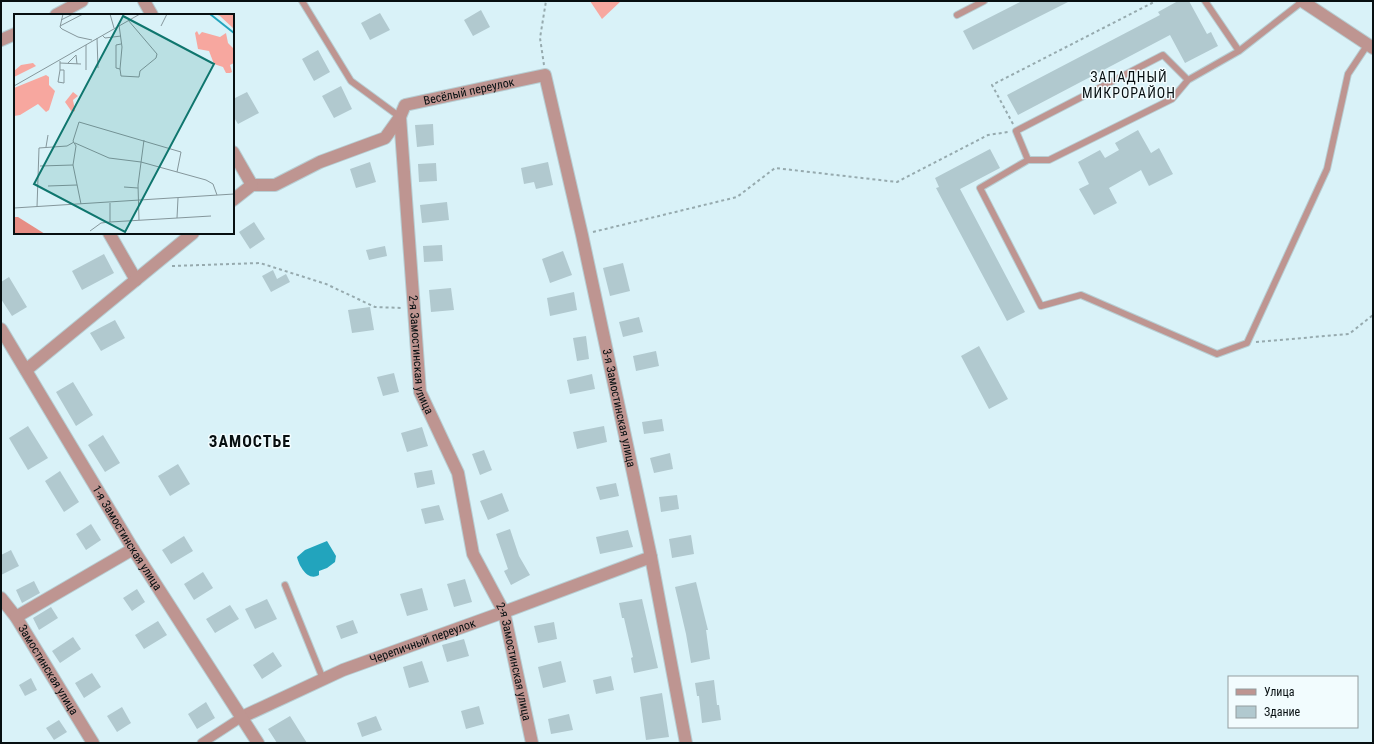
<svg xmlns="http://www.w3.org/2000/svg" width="1374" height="744" viewBox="0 0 1374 744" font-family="'Roboto Condensed',sans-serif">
<rect width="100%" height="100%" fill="#d9f2f8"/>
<path fill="#f7a79f" d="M590,1H621L602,19Z"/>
<path fill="#22a4bd" d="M327,541L336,556L335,562L327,568L319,571V575C308,582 299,566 297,557L305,550Z"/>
<path fill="#b1c9cf" d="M1022,1H1070L973,50L963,31Z
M1178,1H1189L1207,34L1211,32L1218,46L1185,63L1170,35L1018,115L1007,95L1160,15L1158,12Z
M481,10L490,27L473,36L464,20Z
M380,13L390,30L370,40L361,23Z
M318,50L330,72L314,81L302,59Z
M341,86L352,109L334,118L322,96Z
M247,92L259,113L238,124L233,116V99Z
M433,124L434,145L417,147L415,125Z
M1138,130L1151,153L1159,148L1173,174L1149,186L1141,170L1109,188L1117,203L1094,215L1079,189L1089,184L1078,162L1100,150L1105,158L1119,150L1115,143Z
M990,149L1000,168L960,189L1025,312L1007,321L936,188L939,187L935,178Z
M370,162L376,182L356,188L350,169Z
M548,162L553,185L536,189L534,182L524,184L521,168Z
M436,163L437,181L419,182L418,164Z
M447,202L449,220L422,223L420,205Z
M254,222L265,239L250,249L239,232Z
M442,245L443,261L424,262L423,246Z
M385,246L387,256L369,260L366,250Z
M563,251L572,275L550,283L542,259Z
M104,254L114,273L82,290L72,271Z
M623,263L630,291L610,296L603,268Z
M273,270L277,279L286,274L290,282L271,292L262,276Z
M9,277L27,307L12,316L1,299V282Z
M451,288L454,310L431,312L429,290Z
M574,292L577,310L550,316L547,298Z
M370,307L374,330L352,333L348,310Z
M639,317L643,332L623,337L619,322Z
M115,320L125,338L101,351L90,333Z
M586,336L589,359L577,361L573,338Z
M979,346L1008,399L989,409L961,356Z
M656,351L659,366L636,371L633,356Z
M394,373L399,392L383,396L377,377Z
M592,374L595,389L570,394L567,380Z
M73,382L93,415L76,426L56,392Z
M662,419L664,431L644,434L642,422Z
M28,426L48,458L28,470L9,438Z
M604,426L607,442L577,449L573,432Z
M422,427L428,446L407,452L401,433Z
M103,435L120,463L105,472L88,445Z
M484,450L492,470L480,475L472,454Z
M670,453L673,469L654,473L650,458Z
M178,464L190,484L170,496L158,476Z
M432,470L435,484L417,488L414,473Z
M60,471L79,502L64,512L45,481Z
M616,483L619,496L600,500L596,487Z
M502,493L509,511L488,520L480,501Z
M677,495L679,509L661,512L659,497Z
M439,505L444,520L425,524L421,509Z
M91,524L101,540L86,550L76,534Z
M510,529L519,556L530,575L511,585L504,571L508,569L496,534Z
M628,530L633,547L600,554L596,537Z
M691,535L694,554L672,558L669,539Z
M184,536L193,551L171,564L162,550Z
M11,550L19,566L1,575V555Z
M203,572L213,588L194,600L184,584Z
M465,579L472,602L454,607L447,584Z
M34,581L40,593L22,603L16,590Z
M696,582L708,630H706L710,659L691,663L686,634L675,587Z
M422,588L428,610L407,616L400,594Z
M137,589L145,602L132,611L123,598Z
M267,599L277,619L255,629L245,609Z
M642,599L658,668L634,673L631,658L633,657L624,618H622L619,603Z
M230,605L239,619L215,633L206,619Z
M51,607L58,618L39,630L33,618Z
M353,620L358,633L341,639L336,626Z
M158,621L167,635L144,649L135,635Z
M554,622L557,639L538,643L534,626Z
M73,637L81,649L60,663L52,651Z
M464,639L469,656L447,662L442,645Z
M273,652L282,666L262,679L253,665Z
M422,661L429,682L409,688L403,667Z
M561,661L566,682L543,688L538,667Z
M92,673L101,687L84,698L75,683Z
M611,676L614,690L596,694L593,680Z
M31,678L37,690L25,696L19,685Z
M714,680L717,705H719L721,720L702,723L699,696H697L695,683Z
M662,693L669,737L646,740L640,697Z
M206,702L215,718L197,729L188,714Z
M479,706L484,724L466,729L461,711Z
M122,707L131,723L117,732L107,716Z
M569,714L573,730L551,734L548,719Z
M290,716L307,743H277L268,729Z
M376,716L382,730L362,737L357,723Z
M59,720L67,732L54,740L46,728Z"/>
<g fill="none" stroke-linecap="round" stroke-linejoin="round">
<g stroke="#b7ced3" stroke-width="8">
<path id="service" d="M302,1L351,81L400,117
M1205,1L1239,51
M957,15L984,1
M1188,80L1163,55L1016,131L1028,160L980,188L1041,306L1081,295L1217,354L1247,343L1327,169L1348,74L1368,44
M1028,160H1049L1172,99L1188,80L1239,51L1303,1
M285,585L323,679"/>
</g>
<g stroke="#b7ced3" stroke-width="11">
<path id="pedestrian" d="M202,743L242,717"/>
</g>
<g stroke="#b7ced3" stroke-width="14">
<g id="minor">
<path d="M144,1L152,15"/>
<path d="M56,15L82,1"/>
<path d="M1,40L15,34"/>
<path id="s1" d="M400,117L420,392L458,473L473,554L504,612L532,743"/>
<path d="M233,152L252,185"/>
<path id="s2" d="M252,185H275L320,162L385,138L400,117L405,105L545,75L582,235L651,557L686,743"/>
<path d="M233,200L252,185"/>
<path d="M109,233L136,280"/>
<path d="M26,370L193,233"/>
<path id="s3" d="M1,598L16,617L93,743"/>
<path d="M16,617L133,549"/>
<path id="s4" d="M242,717L343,670L504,612L651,557"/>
</g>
</g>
<g stroke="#b7ced3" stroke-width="14">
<g id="tertiary">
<path d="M1302,1L1373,48"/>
<path id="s5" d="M1,329L133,549L258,743"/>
</g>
</g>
<path stroke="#96aaae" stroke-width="2" stroke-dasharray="3 3" stroke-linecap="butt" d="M544,65L540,38L546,1
M1013,124L992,85L1156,1
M593,232L737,197L775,168L897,182L988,135L1008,132
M172,266L260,263L326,284L375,307L403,308
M1256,342L1349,334L1373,315"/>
<use href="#service" stroke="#be9591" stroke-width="6"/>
<use href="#pedestrian" stroke="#be9591" stroke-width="9"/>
<use href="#minor" stroke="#be9591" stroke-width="12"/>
<use href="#tertiary" stroke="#be9591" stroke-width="12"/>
</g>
<g text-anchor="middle" stroke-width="3" stroke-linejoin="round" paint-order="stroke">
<g font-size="12" fill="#070f11" stroke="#f2fcfe">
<text dy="4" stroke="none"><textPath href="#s2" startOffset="247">Весёлый переулок</textPath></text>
<text dy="4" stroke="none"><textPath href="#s1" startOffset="239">2-я Замостинская улица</textPath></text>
<text dy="4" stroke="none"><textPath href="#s2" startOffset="666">3-я Замостинская улица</textPath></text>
<text dy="4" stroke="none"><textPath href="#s5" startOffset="244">1-я Замостинская улица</textPath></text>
<text dy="4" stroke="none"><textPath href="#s4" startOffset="196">Черепичный переулок</textPath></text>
<text dy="4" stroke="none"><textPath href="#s1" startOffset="564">2-я Замостинская улица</textPath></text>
<text dy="4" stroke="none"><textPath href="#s3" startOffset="86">Замостинская улица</textPath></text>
</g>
<g font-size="14" letter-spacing="1" fill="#070f11" stroke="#f2fcfe">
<text x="1129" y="82">ЗАПАДНЫЙ<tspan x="1129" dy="16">МИКРОРАЙОН</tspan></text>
</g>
<g font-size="16" font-weight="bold" letter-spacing="1" fill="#070f11" stroke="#f2fcfe">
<text x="250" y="447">ЗАМОСТЬЕ</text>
</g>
</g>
<g transform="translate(14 14)">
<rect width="220" height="220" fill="#d9f2f8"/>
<path d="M201,0H220V15L206,2ZM183,17L185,21L188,18L206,23L212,19L214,29L220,35V49L216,51L218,58L216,59H212L209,53L200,50L195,37L184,35L181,19ZM19,49L22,52L0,63V57L7,51ZM32,61L35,63V71L41,77L35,96L32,98L24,90L6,101L0,102V74ZM59,78L64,82L59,86L61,97L58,98L51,88Z" fill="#f7a79f"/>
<path d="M0,203H4L31,220H0Z" fill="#e68d84"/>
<path fill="none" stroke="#22a4bd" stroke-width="2" d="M196,0L220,19"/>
<path fill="none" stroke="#85979c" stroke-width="1" d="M49,0L46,13L48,15L64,23L78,26M96,0L100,14M47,6L59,0M105,11L108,33L106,55M46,12L69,0M147,12L153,0M88,21L91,24L107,22M83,24L84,54M107,30L102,31V54L106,55L107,62L125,63L126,57L142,44L143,40L114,6M46,49L67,50M54,49L62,41L63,50M46,56L44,68L50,69V56H46V47M72,56V31M0,72L126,0M61,129L95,144L127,148L192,166L199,170L203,181M32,133L34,121M26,152L59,151M34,172L63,171M110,173L124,174M96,189V208M67,190L59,151L62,132L59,127L65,108L167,138L163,158M23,193L25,134L53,132L60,128M0,194L220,180M163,204L164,184M125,206L124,171L130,126M76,217L87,209L96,208L197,202"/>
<path fill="#0f766e" fill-opacity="0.15" stroke="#0f766e" stroke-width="2" d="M109,2L200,50L111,218L20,170Z"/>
<rect width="220" height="220" fill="none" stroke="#070f11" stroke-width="2"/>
</g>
<rect width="1374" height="744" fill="none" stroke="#070f11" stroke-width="4"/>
<rect x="1228" y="676" width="130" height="52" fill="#f2fcfe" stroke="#949d9f"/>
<rect x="1236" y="689" width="20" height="6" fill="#be9591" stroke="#949d9f"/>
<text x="1264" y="696" font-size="12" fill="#070f11">Улица</text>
<rect x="1236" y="706" width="20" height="12" fill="#b1c9cf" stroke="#949d9f"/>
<text x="1264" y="716" font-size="12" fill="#070f11">Здание</text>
</svg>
